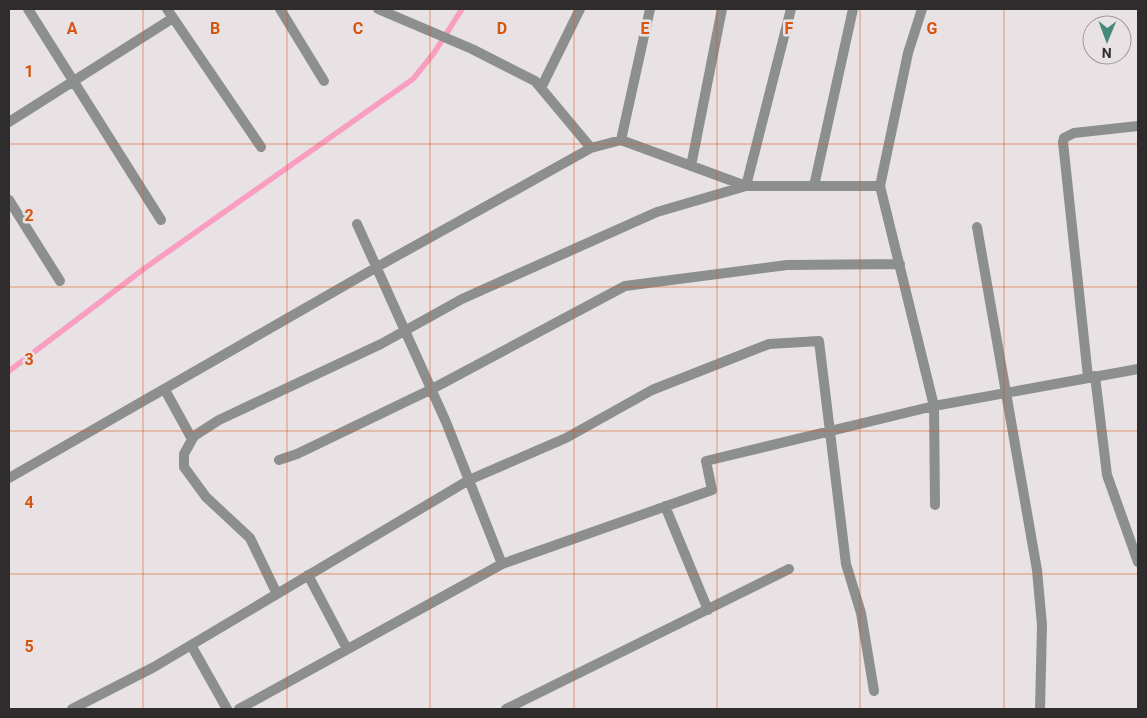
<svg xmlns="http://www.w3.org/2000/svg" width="1147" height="718" viewBox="0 0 1147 718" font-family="Roboto,sans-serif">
<rect width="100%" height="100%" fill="#e8e2e4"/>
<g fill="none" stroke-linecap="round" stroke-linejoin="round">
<path stroke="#f99ec1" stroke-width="5.5" d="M9,371L145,268L413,79L434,53L462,9"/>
<path stroke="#8c8f8e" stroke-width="10" d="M28,9L161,220
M167,9L261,147
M280,9L324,81
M541,88L580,9
M9,122L173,18
M621,140L650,9
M691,166L722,9
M814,186L853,9
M880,186L908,53L922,9
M9,200L60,281
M357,224L446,422L502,564
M977,227L1037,570L1042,625L1040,709
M1095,376L1107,475L1138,562
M1088,377L1063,142L1064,138L1074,133L1138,126
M165,390L192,439
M279,460L297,454L432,389L625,286L787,265L900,264
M9,478L377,267L591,148
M935,505L934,406L1138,369
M665,506L708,610
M308,575L347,649
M277,594L250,538L206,497L184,467V454L194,436L219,420L381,344L462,299L657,212L746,186L791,9
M191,645L227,709
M72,709L154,667L469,480L566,438L652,390L769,344L819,341L846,564L861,613L874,691
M239,709L502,564L712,490L706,461L934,406L880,186H746L621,140L591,148L535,81L472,49L378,9
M506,709L789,569"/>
</g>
<path fill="none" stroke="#d5540f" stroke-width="1" stroke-opacity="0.55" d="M143,9V709M287,9V709M430,9V709M574,9V709M717,9V709M860,9V709M1004,9V709M9,144H1138M9,287H1138M9,431H1138M9,574H1138"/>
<g font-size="16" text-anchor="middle" font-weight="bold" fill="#d5540f" stroke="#e8e2e4" stroke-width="5" stroke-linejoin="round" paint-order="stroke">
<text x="72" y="34">A</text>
<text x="215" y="34">B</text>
<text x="358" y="34">C</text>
<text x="502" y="34">D</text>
<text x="645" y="34">E</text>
<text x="789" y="34">F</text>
<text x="932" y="34">G</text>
<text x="29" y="77">1</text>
<text x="29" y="221">2</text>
<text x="29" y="365">3</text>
<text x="29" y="508">4</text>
<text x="29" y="652">5</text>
</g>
<rect width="1147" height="718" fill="none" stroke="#2e2c2d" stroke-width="20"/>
<g transform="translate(1107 40) rotate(181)"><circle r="24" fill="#e8e2e4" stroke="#9e999b"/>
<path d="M0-4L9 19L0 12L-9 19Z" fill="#468879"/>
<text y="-8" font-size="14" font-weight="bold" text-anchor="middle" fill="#2e2c2d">N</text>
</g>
</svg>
